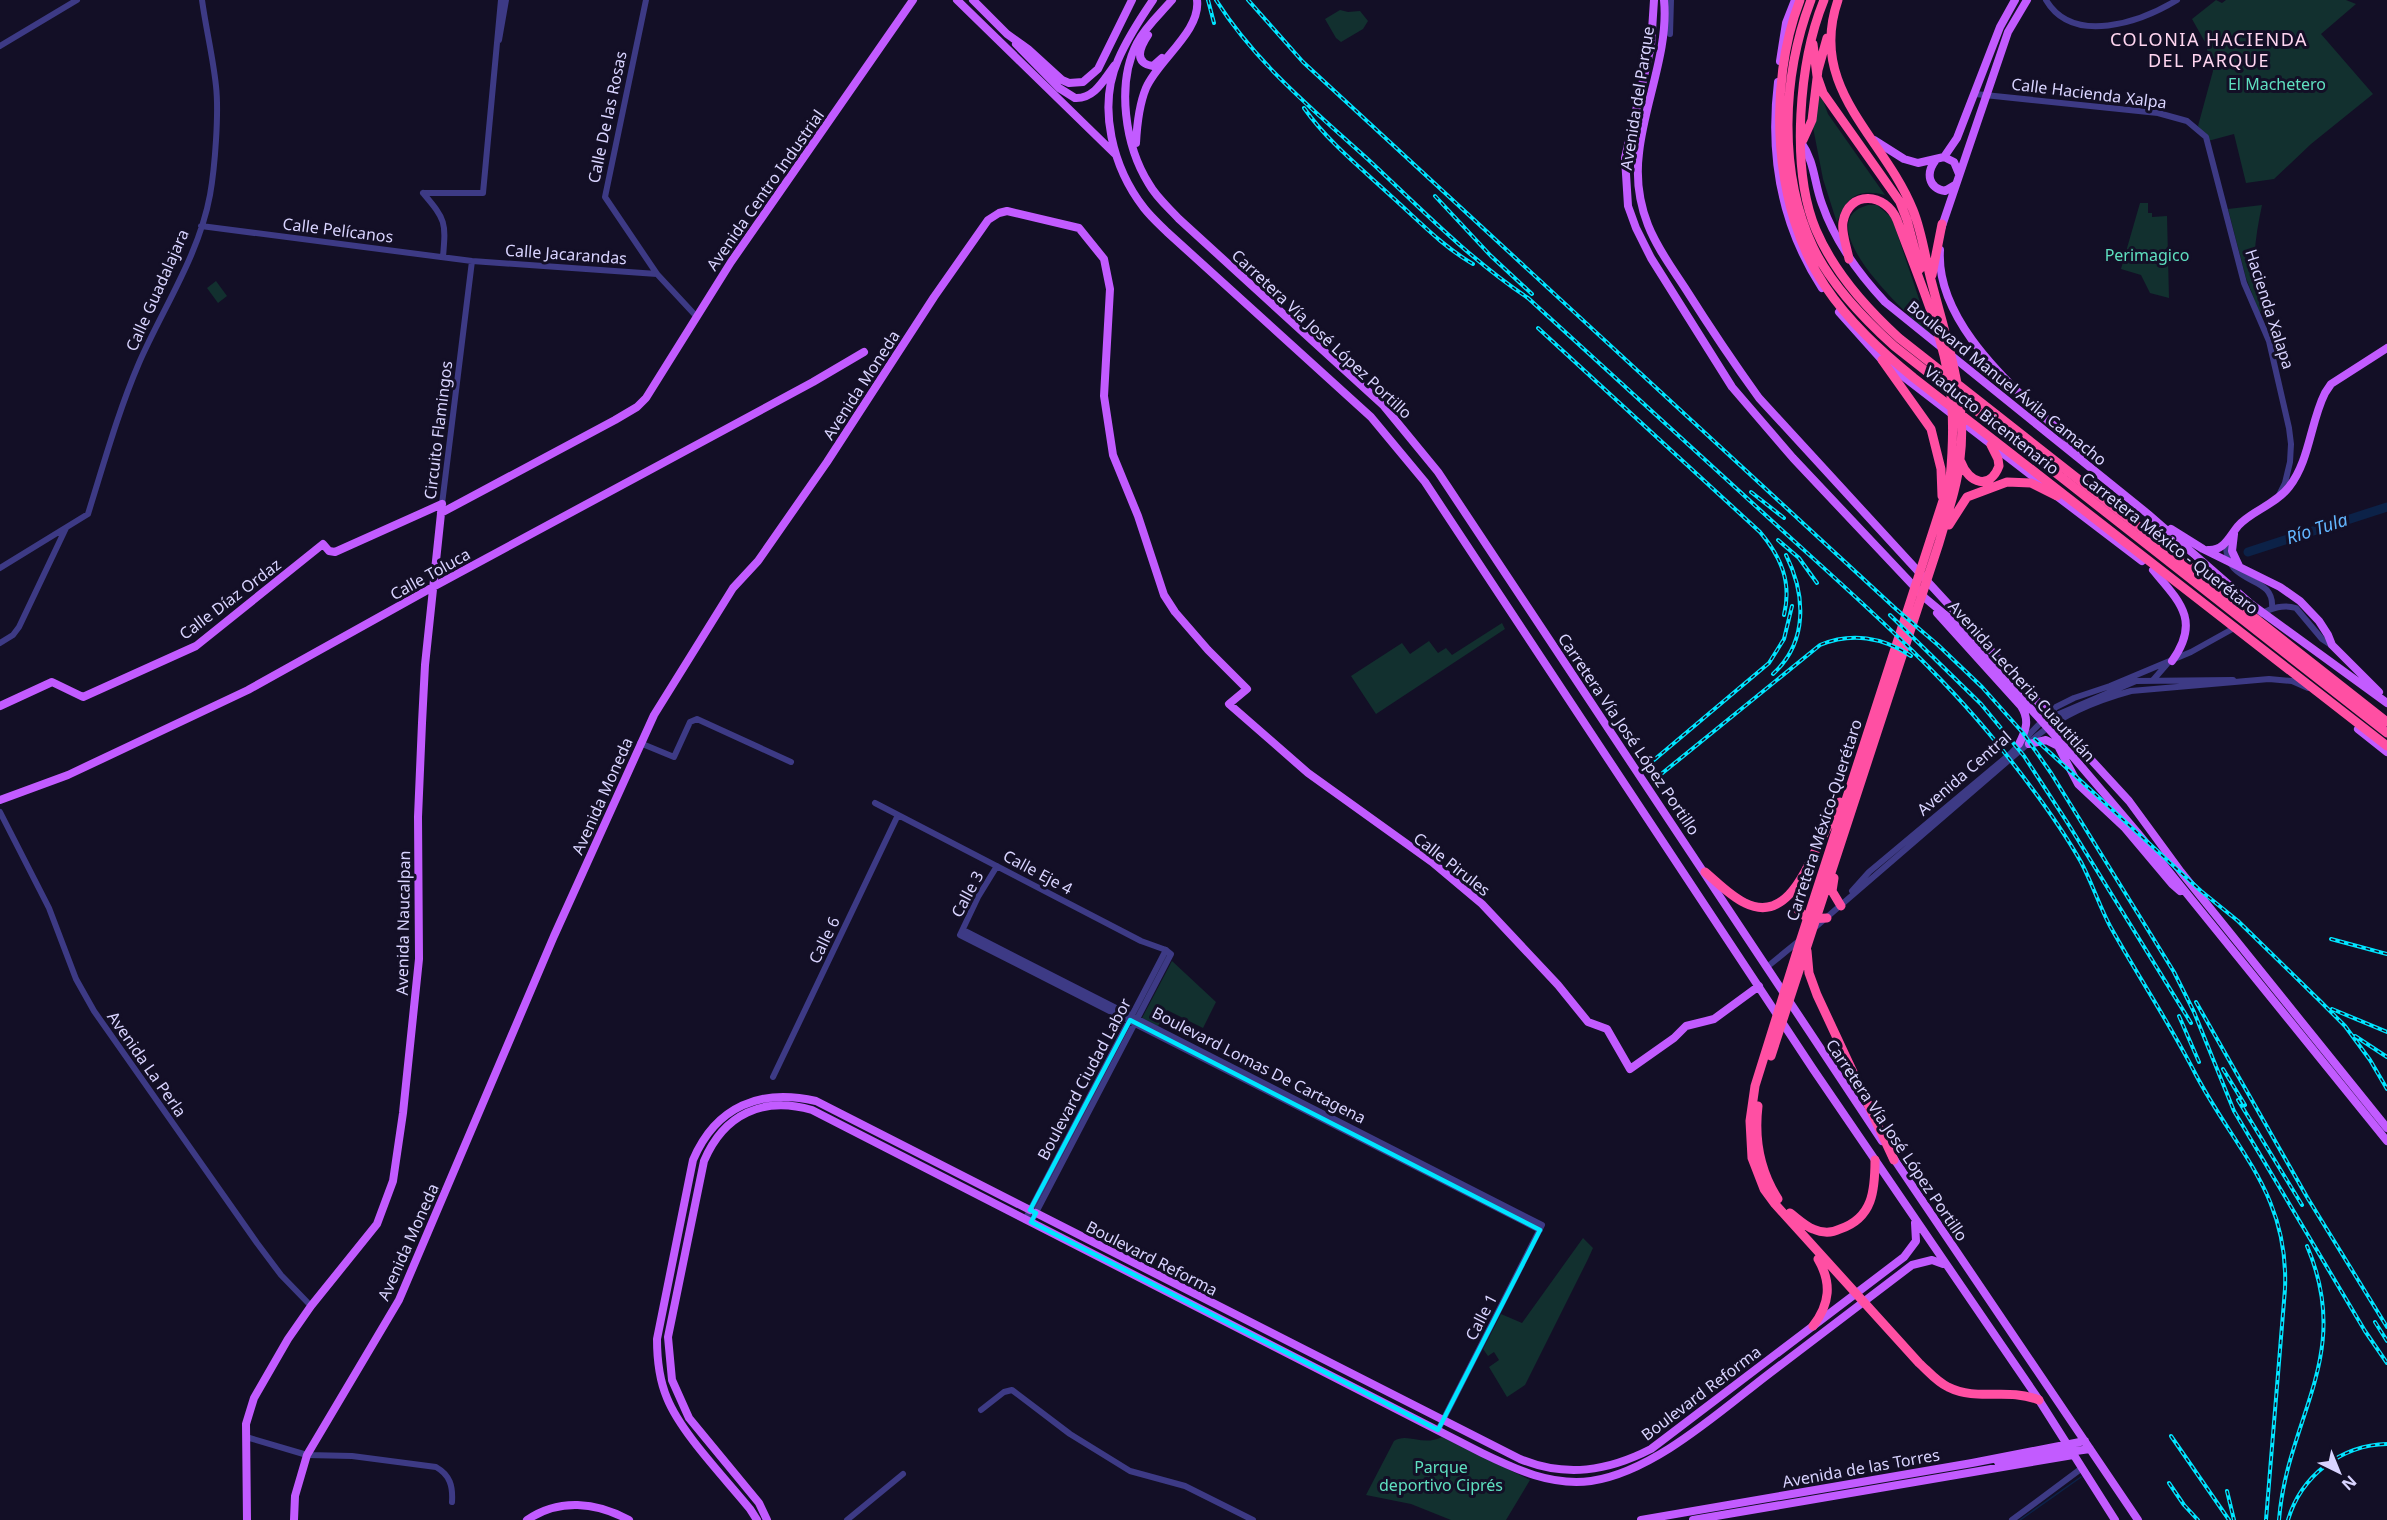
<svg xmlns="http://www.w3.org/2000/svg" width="2387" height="1520" viewBox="0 0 2387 1520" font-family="'Noto Sans',sans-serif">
<rect width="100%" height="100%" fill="#130f26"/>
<path fill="#12302f" d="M2216,0L2222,3L2226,0H2346L2356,4L2321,34L2373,94L2311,144L2274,179L2246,183L2234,134L2208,141L2198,126L2213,71L2205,42L2192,19Z
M1340,10L1348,12L1360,11L1368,21L1363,29L1341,42L1336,38L1325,19Z
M1819,89L1828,114L1885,195C1857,188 1846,197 1837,223L1823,179L1812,122Z
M2140,203H2148V213H2152V217L2167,216L2169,298L2150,293L2141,275L2121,269Z
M1868,205H1877L1892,218L1931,335C1909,317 1805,222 1868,205Z
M2262,205C2257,229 2253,252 2255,276C2256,289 2264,301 2260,314L2246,278L2228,209Z
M216,281L227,296L218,303L207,288Z
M1502,623L1505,629L1376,714L1351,676L1402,643L1410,654L1429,641L1438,653L1446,648L1452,655Z
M1172,961L1216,1002L1203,1028L1167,1010L1158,1026L1142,1018Z
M1583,1238L1593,1248L1588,1259L1525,1385L1507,1397L1489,1367L1499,1360L1494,1352L1488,1356L1483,1349L1501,1314L1522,1323Z
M1442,1437L1530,1480L1506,1520H1451L1411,1504L1366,1495L1394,1441C1408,1432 1422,1447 1442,1437Z"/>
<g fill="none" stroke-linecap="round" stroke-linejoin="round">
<path stroke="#0c2248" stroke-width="1.5" d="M2020,1520L2081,1477"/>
<path stroke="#0c2248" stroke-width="9" d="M2248,552L2387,507"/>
<path stroke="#3d3a85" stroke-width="6" d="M646,0L605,197L657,274L696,316
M2046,0C2073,46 2141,22 2177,0
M1670,34L1671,0
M499,40L506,0
M0,46L77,0
M1975,94L2158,113L2187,121L2206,137L2244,283L2269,341L2289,428L2291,444L2290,462L2285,483L2278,497
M423,193H483L501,0
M423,193C446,220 446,222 443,257
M201,226L472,261L657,274
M442,504L472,261
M2226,543C2225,589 2275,572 2272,608
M0,568L88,514C104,463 118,412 139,363C163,308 199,255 210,195C215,167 219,113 216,86C213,57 206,29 202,0
M2261,614C2272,608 2283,604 2296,608L2322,639L2331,645
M0,643L13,635L19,627L66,528
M2154,679L2167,664
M2044,723L2052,717L2136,681L2233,680
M640,743L674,757L690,722L697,719L791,762
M875,803L1141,941L1166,950L1171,954L1031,1222
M0,812L49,908L76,979L94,1011L257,1243L281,1275L311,1306
M997,866L978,897L960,935L1540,1230
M1852,891L1869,872L2010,754L2056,707L2074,698L2110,686L2191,652L2236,627
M963,930L1542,1225L1438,1430
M1812,930L2038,735C2065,713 2098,700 2131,691L2269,679L2292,681L2308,688
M1767,967L1800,940
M773,1077L898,815
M1025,1220L1166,950
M981,1410L1004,1392L1012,1390L1070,1434L1130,1471L1185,1486L1253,1520
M246,1437L307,1455L352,1456L436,1467C450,1475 453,1486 452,1502
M847,1520L903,1474
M2012,1520L2082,1468"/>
<path stroke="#c25bff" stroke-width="8" d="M957,0L1115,154
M973,0L1007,34L1028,49L1062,80L1069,83L1083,82L1098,69L1132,0
M1153,0C1140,19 1127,39 1118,60C1097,108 1113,168 1144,208C1151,217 1159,224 1167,232L1371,417L1425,482L1813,1069L2039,1400L2115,1520
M1172,0C1160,14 1146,26 1137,43C1116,84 1125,146 1149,184C1156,197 1169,208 1179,219L1383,405L1438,472L1882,1141
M1654,0L1651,46L1625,158L1628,206L1636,228L1651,258L1732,387L1793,458L1925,598L1949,618L2057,738L2137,832L2387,1141
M1664,0C1669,50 1644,104 1639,153C1636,177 1639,202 1648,225C1657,248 1672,268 1685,288C1709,326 1733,362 1759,398L2129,801L2181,872L2387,1128
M1148,35C1140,47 1133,63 1153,66L1162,58
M1016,44L1059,88L1075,98C1095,99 1104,79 1115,65
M1780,61L1786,23L1795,0
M1778,82C1769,155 1781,225 1822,288
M1874,140L1904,159L1918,163L1944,157L1957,138L2000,27L2015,0
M1801,142C1815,162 1814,183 1822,204C1835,242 1858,273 1885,302L2148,514L2251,604L2387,703
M1136,143C1137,124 1139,105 1146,88C1158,60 1201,31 1197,0
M1944,157L1954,162L1959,174
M1935,161C1926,173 1928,188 1945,191L1955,185
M1941,229L2008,32L2027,0
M1940,250C1936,313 1996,372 2039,412C2054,427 2074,440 2081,460
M1839,312L1882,360L2045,486
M2054,494L2142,561
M441,513L615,420L637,407L646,398L731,262L913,0
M2171,529L2203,549L2280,587L2300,601L2319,621L2328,635L2332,645L2379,692
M2234,534L2232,551L2239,566
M2208,550C2224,551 2229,537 2238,526C2251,511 2275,505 2289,487C2310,460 2310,423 2325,393L2331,384L2387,348
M2153,570C2180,602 2201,621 2172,661
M1937,613L2021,706C2030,720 2026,730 2019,744
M0,706L52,682L83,697L196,646L323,544L329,551L335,552L442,504
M2358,729L2387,752
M2029,744L2046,740L2058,746L2078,784L2124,827L2172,884L2180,891
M0,800L68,775L248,690L433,587L813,382L864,352
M1892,1156L2138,1520
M1036,1213L1520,1459C1566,1478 1608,1471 1651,1449L1904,1257L1916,1241L1915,1223
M1998,1462L2090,1449
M247,1520L246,1424L254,1398L288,1339L311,1306L377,1224L393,1181L403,1113L419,959L418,817L422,723L425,665L442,504
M294,1520L295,1496L307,1455L399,1300L554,936L654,715L733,588L758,561L827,462L934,297L988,220L999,213L1007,211L1079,228L1104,259L1110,289L1104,396L1113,455L1138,516L1164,595L1175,612L1208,650L1247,689L1229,704L1308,773L1432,862L1482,904L1558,985L1588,1022L1607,1029L1630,1069L1674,1038L1686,1026L1714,1019L1759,986
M527,1520C559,1498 596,1502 629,1520
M757,1520L750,1509C725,1478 681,1433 667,1398C659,1379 657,1359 657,1339L693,1160C716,1106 761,1088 816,1101L1030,1210
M767,1520L759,1503L689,1418L672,1380L668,1337L704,1161C724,1114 763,1096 812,1110L1482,1453C1517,1470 1551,1486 1591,1481C1654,1472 1720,1411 1770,1373C1817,1337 1864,1301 1912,1265L1932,1260L1943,1264
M1641,1520L1972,1463L2085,1441
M1693,1520L2073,1455"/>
<path stroke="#ff4fa3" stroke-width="9" d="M1800,0C1767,85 1773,210 1825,286C1849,322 1881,351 1914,378L2387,746
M1811,0C1782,76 1778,172 1813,247C1831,285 1863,318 1894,346L2387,733
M1824,0C1799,61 1790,168 1816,230C1834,272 1866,308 1899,338L2387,722
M1813,44L1817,76L1823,93L1900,202L1907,220L1920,269
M1803,140L1812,120L1818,70L1827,38
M1849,259C1847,247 1841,233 1843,222C1849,189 1886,193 1897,220C1916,272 1943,333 1950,387C1954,418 1953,448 1950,479L1800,942L1755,1086L1750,1121L1752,1158L1764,1189L1775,1204L1919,1363C1928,1371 1937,1382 1948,1387C1978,1402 2006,1387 2039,1400
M1932,275L1942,224
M1882,360L1931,429L1941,469L1942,496
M1961,462C1969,484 1990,490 1999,466L1998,459L1991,445
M1949,525L1967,497L2007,482L2031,483L2057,496
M1822,838L1840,802
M1705,872C1717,882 1730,896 1745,903C1789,925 1808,863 1824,833
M1834,878L1832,891L1841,906
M1804,882L1798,899V910L1808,919L1827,918
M1807,951L1809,973L1817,995L1894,1160
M1771,1056L1939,543C1947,515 1957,488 1960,459C1968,399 1946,338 1931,280C1925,257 1922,232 1913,210C1884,137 1807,89 1838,0
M1758,1106C1754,1140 1760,1171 1778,1199
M1790,1213C1797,1218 1805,1226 1813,1229C1822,1233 1832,1233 1840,1229C1873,1218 1875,1190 1875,1160
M1813,1326C1830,1304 1832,1283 1818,1259"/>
<g stroke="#00e5ff" stroke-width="4">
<path id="rail" d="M1208,0L1214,23
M1216,0C1257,65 1317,113 1373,164C1423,211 1471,260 1528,298C1613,375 1698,454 1783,531C1861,602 1943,673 2008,757C2034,790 2060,825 2081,862C2092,883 2099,905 2110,926C2138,976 2170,1024 2196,1075C2237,1152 2289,1195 2285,1289L2266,1520
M1248,0L1303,62L1896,609L1938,645L1982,687L2023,733L2051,773L2174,972L2194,1012L2234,1111L2365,1331L2387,1363
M1304,108C1328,142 1361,168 1391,196C1418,220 1442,246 1473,264
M1435,196L1491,256L1532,294
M1538,328L1760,532C1781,557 1792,582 1784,615
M1751,492L1784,518
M1778,540L1799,558L1817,583
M1890,615L1981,704L2024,756L2067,822L2191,1023
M1773,674C1808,642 1806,595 1786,555
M2035,739L2201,891L2238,921L2320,1001L2345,1026L2370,1060L2387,1089
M1648,765L1769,663L1784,639L1792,606
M1660,775L1820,645C1851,632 1883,637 1911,656
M2331,939L2387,954
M2196,1002L2307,1197L2387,1327
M2332,1009L2387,1032
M2179,1016L2199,1062
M2355,1036L2387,1057
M2223,1069L2245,1105
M2238,1100L2302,1205
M2375,1322L2387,1341
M2171,1436L2229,1520
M2169,1483L2184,1505L2198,1520
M2227,1491L2234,1520
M2279,1520C2287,1417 2354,1356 2307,1246
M2288,1520C2301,1476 2341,1445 2387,1444"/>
</g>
<use href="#rail" stroke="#130f26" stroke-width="1.5" stroke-dasharray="4.5" stroke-linecap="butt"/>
</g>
<path fill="none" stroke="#00e5ff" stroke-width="4.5" stroke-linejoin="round" d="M1130,1020L1540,1230L1438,1430L1031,1222L1036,1213L1030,1210Z"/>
<g text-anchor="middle" stroke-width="6" stroke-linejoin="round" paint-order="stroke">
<g font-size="16" fill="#5fe0c0" stroke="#130f26">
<text x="2277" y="90">El Machetero</text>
<text x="2147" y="261">Perimagico</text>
<text x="1441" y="1473">Parque<tspan x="1441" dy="18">deportivo Ciprés</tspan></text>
</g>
<g font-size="16" fill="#d9d4ff" stroke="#130f26">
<text transform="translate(2089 93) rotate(7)" y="6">Calle Hacienda Xalpa</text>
<text transform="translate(1637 98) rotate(-81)" y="6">Avenida del Parque</text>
<text transform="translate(607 117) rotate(-78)" y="6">Calle De las Rosas</text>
<text transform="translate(765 190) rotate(-55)" y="6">Avenida Centro Industrial</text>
<text transform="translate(338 230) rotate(7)" y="6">Calle Pelícanos</text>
<text transform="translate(566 254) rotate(4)" y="6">Calle Jacarandas</text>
<text transform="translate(157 290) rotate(-66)" y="6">Calle Guadalajara</text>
<text transform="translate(2270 309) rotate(72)" y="6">Hacienda Xalapa</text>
<text transform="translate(1322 334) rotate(43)" y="6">Carretera Vía José López Portillo</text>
<text transform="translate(2007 383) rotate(39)" y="6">Boulevard Manuel Ávila Camacho</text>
<text transform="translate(861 385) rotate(-57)" y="6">Avenida Moneda</text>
<text transform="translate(1992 420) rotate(38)" y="6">Viaducto Bicentenario</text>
<text transform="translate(438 430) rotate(-83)" y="6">Circuito Flamingos</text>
<text transform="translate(2170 543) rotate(38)" y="6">Carretera México - Querétaro</text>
<text transform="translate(430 574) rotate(-29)" y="6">Calle Toluca</text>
<text transform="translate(230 599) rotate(-37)" y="6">Calle Díaz Ordaz</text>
<text transform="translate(2022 681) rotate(48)" y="6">Avenida Lecheria Cuautitlán</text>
<text transform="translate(1629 734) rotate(56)" y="6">Carretera Vía José López Portillo</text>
<text transform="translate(1964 773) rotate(-41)" y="6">Avenida Central</text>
<text transform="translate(602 796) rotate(-66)" y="6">Avenida Moneda</text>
<text transform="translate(1824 820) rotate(-72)" y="6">Carretera México-Querétaro</text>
<text transform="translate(1452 864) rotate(38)" y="6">Calle Pirules</text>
<text transform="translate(1038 872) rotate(28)" y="6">Calle Eje 4</text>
<text transform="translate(967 894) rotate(-62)" y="6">Calle 3</text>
<text transform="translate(403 923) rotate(-89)" y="6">Avenida Naucalpan</text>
<text transform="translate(824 940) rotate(-64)" y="6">Calle 6</text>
<text transform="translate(147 1064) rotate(55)" y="6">Avenida La Perla</text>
<text transform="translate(1259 1065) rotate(27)" y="6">Boulevard Lomas De Cartagena</text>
<text transform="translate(1084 1079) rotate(-62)" y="6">Boulevard Ciudad Labor</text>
<text transform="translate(1897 1140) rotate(56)" y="6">Carretera Vía José López Portillo</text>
<text transform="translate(408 1242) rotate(-66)" y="6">Avenida Moneda</text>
<text transform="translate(1152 1258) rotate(27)" y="6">Boulevard Reforma</text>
<text transform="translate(1481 1317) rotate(-63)" y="6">Calle 1</text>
<text transform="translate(1701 1393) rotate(-37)" y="6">Boulevard Reforma</text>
<text transform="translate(1861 1468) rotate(-10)" y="6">Avenida de las Torres</text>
</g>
<g font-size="18" letter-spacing="1.5" fill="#ffd6f0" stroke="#130f26">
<text x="2209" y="46">COLONIA HACIENDA<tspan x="2209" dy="21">DEL PARQUE</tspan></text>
</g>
<g font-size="18" font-style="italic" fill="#62b6ff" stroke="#130f26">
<text transform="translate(2317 529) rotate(-18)" y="6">Río Tula</text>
</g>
</g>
<g transform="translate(2339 1472) rotate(137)" stroke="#130f26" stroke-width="4.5" paint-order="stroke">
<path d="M0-4.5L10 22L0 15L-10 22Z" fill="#d9d4ff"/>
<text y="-9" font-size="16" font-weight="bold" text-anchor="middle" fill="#d9d4ff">N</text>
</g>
</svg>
